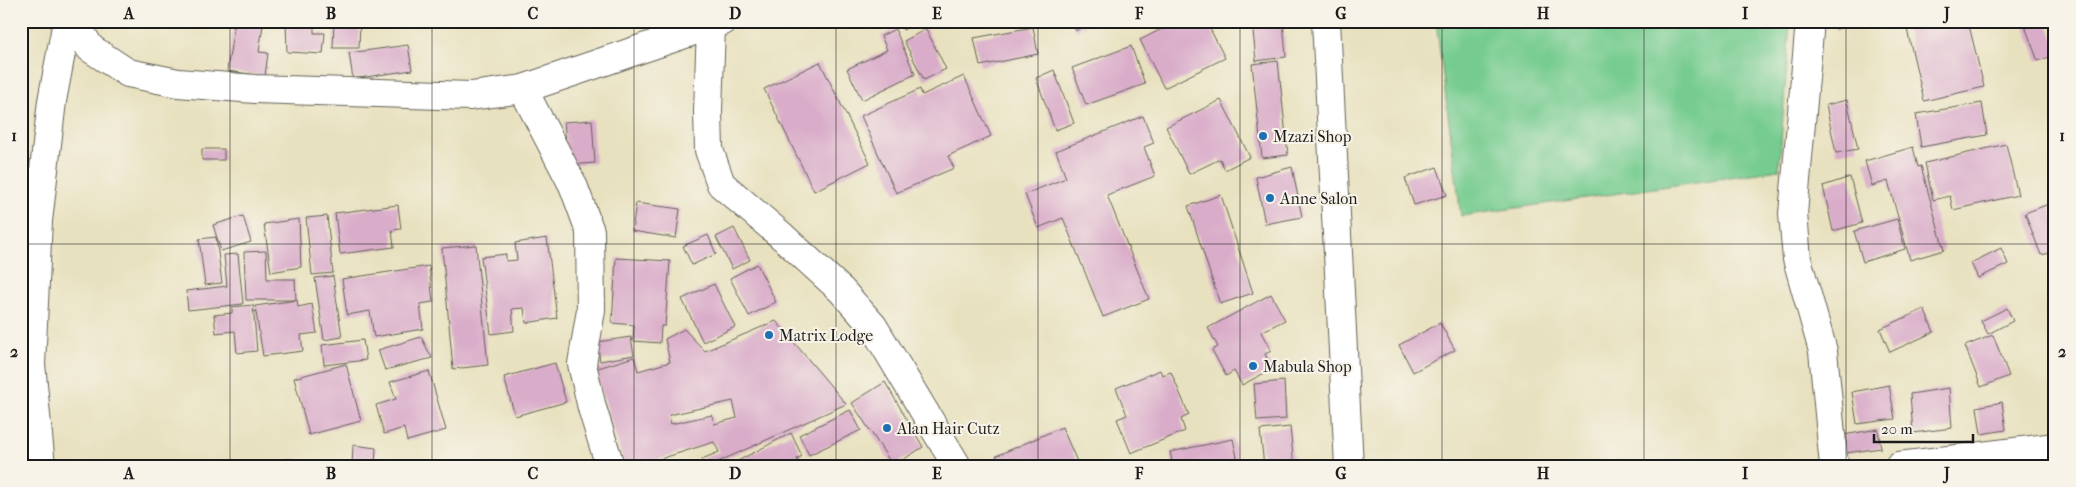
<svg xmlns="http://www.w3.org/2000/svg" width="2076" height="487" viewBox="0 0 2076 487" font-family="'IM FELL French Canon',serif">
<rect width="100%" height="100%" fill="#f7f3e8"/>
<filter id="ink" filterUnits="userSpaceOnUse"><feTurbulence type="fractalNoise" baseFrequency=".02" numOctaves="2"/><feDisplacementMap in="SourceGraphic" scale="10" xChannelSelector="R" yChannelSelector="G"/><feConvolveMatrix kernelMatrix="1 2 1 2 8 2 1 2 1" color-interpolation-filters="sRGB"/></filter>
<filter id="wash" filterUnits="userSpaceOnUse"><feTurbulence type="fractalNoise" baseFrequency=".0096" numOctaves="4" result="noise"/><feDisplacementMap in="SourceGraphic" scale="20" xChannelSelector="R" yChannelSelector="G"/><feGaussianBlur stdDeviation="1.12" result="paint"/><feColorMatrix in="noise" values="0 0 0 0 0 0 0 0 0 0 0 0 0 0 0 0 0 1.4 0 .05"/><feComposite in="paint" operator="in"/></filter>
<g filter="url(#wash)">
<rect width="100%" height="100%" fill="#e8e1bf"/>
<path fill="#76cc90" stroke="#497456" d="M1436,21H1790L1779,170L1461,216Z"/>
<g id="blocks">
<path fill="#d9acc9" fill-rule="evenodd" d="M235,21L263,25L259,52L268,53L265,76L227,71Z
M286,21H314V33H325L323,54L287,52Z
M334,21H360L359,48H333Z
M899,21H920L903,30Z
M1070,21H1091L1076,31Z
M1177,21H1206L1225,58L1164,88L1140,40Z
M1252,21H1283L1286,57L1256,61Z
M1834,21H1863V22L1836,29Z
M1905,21H1968L1984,87L1924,101Z
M2023,21H2047L2055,43V55L2038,61Z
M1033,27L1038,54L980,66L974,38Z
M895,29L915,74L862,100L847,69L887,50L881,36Z
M926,29L946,69L924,80L904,41Z
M408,45L412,70L353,79L349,53Z
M1131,46L1145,84L1086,105L1072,68Z
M1278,61L1288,155L1262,158L1252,64Z
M820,62L870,163L814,191L764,89Z
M1054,70L1074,123L1055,130L1036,78Z
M964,76L991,136L948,156L954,168L896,193L861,116L920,89L922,95Z
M1221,100L1250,157L1225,170L1220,159L1189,174L1166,127Z
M1847,100L1858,149L1836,153L1826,105Z
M1982,103L1987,135L1921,147L1916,114Z
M1143,116L1154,143L1144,147L1155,176L1107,195L1149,299L1103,317L1063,218L1038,228L1025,194L1066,178L1056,151Z
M592,120L595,163L568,165L564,122Z
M2006,144L2018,195L1953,210L1950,196L1933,200L1925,163Z
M1913,147L1918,167L1921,166L1944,250L1910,260L1888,181L1872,186L1865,161Z
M202,149H224V160H202Z
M1292,167L1302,217L1265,224L1256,177Z
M1437,167L1447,195L1414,205L1405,178Z
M1850,177L1862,223L1833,231L1823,186Z
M1221,195L1253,293L1220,304L1188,206Z
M636,203L680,209L676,238L632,231Z
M2049,204L2055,224V252L2041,255L2025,213Z
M398,205L401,229L392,230L394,247L340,254L335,213Z
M243,216L251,242L221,251L213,225Z
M327,216L333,273L312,275L306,218Z
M299,219L301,267L271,272L264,224Z
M1897,219L1905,249L1863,262L1854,231Z
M734,228L750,260L732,269L716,237Z
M708,235L716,254L692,265L683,246Z
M216,237L222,283L205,285L199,239Z
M547,238L557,318L526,323L524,308L512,309L514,331L491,334L481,257L506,254V261L517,260L515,243Z
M476,245L488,365L453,369L442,248Z
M2001,248L2008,264L1978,278L1971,263Z
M266,251L267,279H295L296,300H246L244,252Z
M238,254L243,304L188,310L186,291L227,286L224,255Z
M616,258L670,261L665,326H661L660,343L633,341L634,325L612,323Z
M757,264L776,302L749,316L730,278Z
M429,266L433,302L420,304L423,329L374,337L370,311L347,315L342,279Z
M333,276L342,337L324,340L315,278Z
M714,284L735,327L703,342L682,299Z
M1271,294L1285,320L1261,332L1271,351L1265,354L1272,369L1242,385L1234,371L1226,376L1212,350L1218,347L1208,328Z
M297,300L298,307L312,304L317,333L301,335L303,351L263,356L255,306Z
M253,305L257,351L237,353L235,331L216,333L214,315L232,313V307Z
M2007,308L2013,321L1988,334L1981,321Z
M1924,309L1934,332L1890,352L1880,329Z
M776,321L846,404L709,466H706L702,459L719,452L714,442L638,466H625L595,369L634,357L638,371L670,362L665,339L684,329L705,351ZM733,401L737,418L714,424L712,415L671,424L669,415Z
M1440,323L1455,350L1413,372L1399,345Z
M2050,326H2055V349H2054Z
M1993,335L2009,376L1981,387L1965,346Z
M421,337L432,358L385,370L378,350Z
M631,337L634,355L600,361L597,342Z
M363,340L366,360L324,365L322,345Z
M555,363L566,402L515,416L504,377Z
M346,364L361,421L309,435L294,378Z
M1160,370L1162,375L1171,372L1189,415L1181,419L1185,431L1131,453L1117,419L1127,415L1116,388Z
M429,371L446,430L407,441L404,428L384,434L376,405L396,399L390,382Z
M1284,381L1286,419L1257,421L1254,384Z
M885,382L923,447L893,466L852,403Z
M1889,385L1895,419L1857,424L1852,392Z
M1949,388L1952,428L1913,433L1910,394Z
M2002,402L2006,430L1981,434L1977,407Z
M850,410L861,430L809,455L799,435Z
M1062,427L1079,466H1000L996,456Z
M1290,427L1294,466H1264L1260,430Z
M1878,429L1881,448L1846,453L1843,435Z
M791,433L802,456L797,459L801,466H728Z
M1233,439L1239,466H1173L1170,452Z
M353,445L376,448L375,466H352Z
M288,459L325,463V466H287Z"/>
</g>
</g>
<g filter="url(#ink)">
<use href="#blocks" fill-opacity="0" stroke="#636155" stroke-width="1"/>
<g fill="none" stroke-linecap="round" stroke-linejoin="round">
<g stroke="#636155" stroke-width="30">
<path id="minor" d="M74,21L90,48L128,73L178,83L255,89L471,96L523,89L723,21
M1326,21L1349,466
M1810,21L1793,214L1797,259L1823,351L1834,466
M711,26L708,111L709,150L721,184L783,237L841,290L873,326L957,466
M523,89L573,185L590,231L591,310L582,364L592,408L610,466
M41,466L31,364L38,221L52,101L67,21
M1899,466L2055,447"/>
</g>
<path stroke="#636155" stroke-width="3" stroke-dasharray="1 4" stroke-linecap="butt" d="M597,21L598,30
M21,52H31"/>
<use href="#minor" stroke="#fff" stroke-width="28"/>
</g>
</g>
<path fill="none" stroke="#1c1c1c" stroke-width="1" stroke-opacity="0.55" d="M230,21V466M432,21V466M634,21V466M836,21V466M1038,21V466M1240,21V466M1442,21V466M1644,21V466M1846,21V466M21,244H2055"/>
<g fill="#1f6fb2" stroke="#f7f3e8" stroke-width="2">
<circle cx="1263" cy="136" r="5"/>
<circle cx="1270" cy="198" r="5"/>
<circle cx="769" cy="335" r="5"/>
<circle cx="1253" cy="366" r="5"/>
<circle cx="887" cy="428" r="5"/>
</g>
<g text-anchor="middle" stroke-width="4" stroke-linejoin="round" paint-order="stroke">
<g font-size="16" fill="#1c1c1c" stroke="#f7f3e8" text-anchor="start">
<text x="1273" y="142">Mzazi Shop</text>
<text x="1280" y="204">Anne Salon</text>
<text x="779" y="341">Matrix Lodge</text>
<text x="1263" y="372">Mabula Shop</text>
<text x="897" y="434">Alan Hair Cutz</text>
</g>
</g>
<rect width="2076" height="487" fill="none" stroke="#f7f3e8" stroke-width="55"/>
<path d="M1874 434v8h99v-8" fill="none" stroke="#1c1c1c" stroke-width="2.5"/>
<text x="1881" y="434" font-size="15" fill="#1c1c1c" stroke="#f7f3e8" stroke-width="4" paint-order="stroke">20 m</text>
<rect x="28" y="28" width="2020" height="432" fill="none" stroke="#1c1c1c" stroke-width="2"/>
<g font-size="16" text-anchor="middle" font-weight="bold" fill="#1c1c1c">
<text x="129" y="19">A</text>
<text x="331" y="19">B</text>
<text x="533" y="19">C</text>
<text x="735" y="19">D</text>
<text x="937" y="19">E</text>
<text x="1139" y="19">F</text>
<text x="1341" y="19">G</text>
<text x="1543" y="19">H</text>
<text x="1745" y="19">I</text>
<text x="1947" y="19">J</text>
<text x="14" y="141">1</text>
<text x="2062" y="141">1</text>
<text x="14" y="357">2</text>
<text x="2062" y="357">2</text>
<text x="129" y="479">A</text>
<text x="331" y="479">B</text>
<text x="533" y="479">C</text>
<text x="735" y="479">D</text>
<text x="937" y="479">E</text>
<text x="1139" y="479">F</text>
<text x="1341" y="479">G</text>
<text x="1543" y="479">H</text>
<text x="1745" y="479">I</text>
<text x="1947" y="479">J</text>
</g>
</svg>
